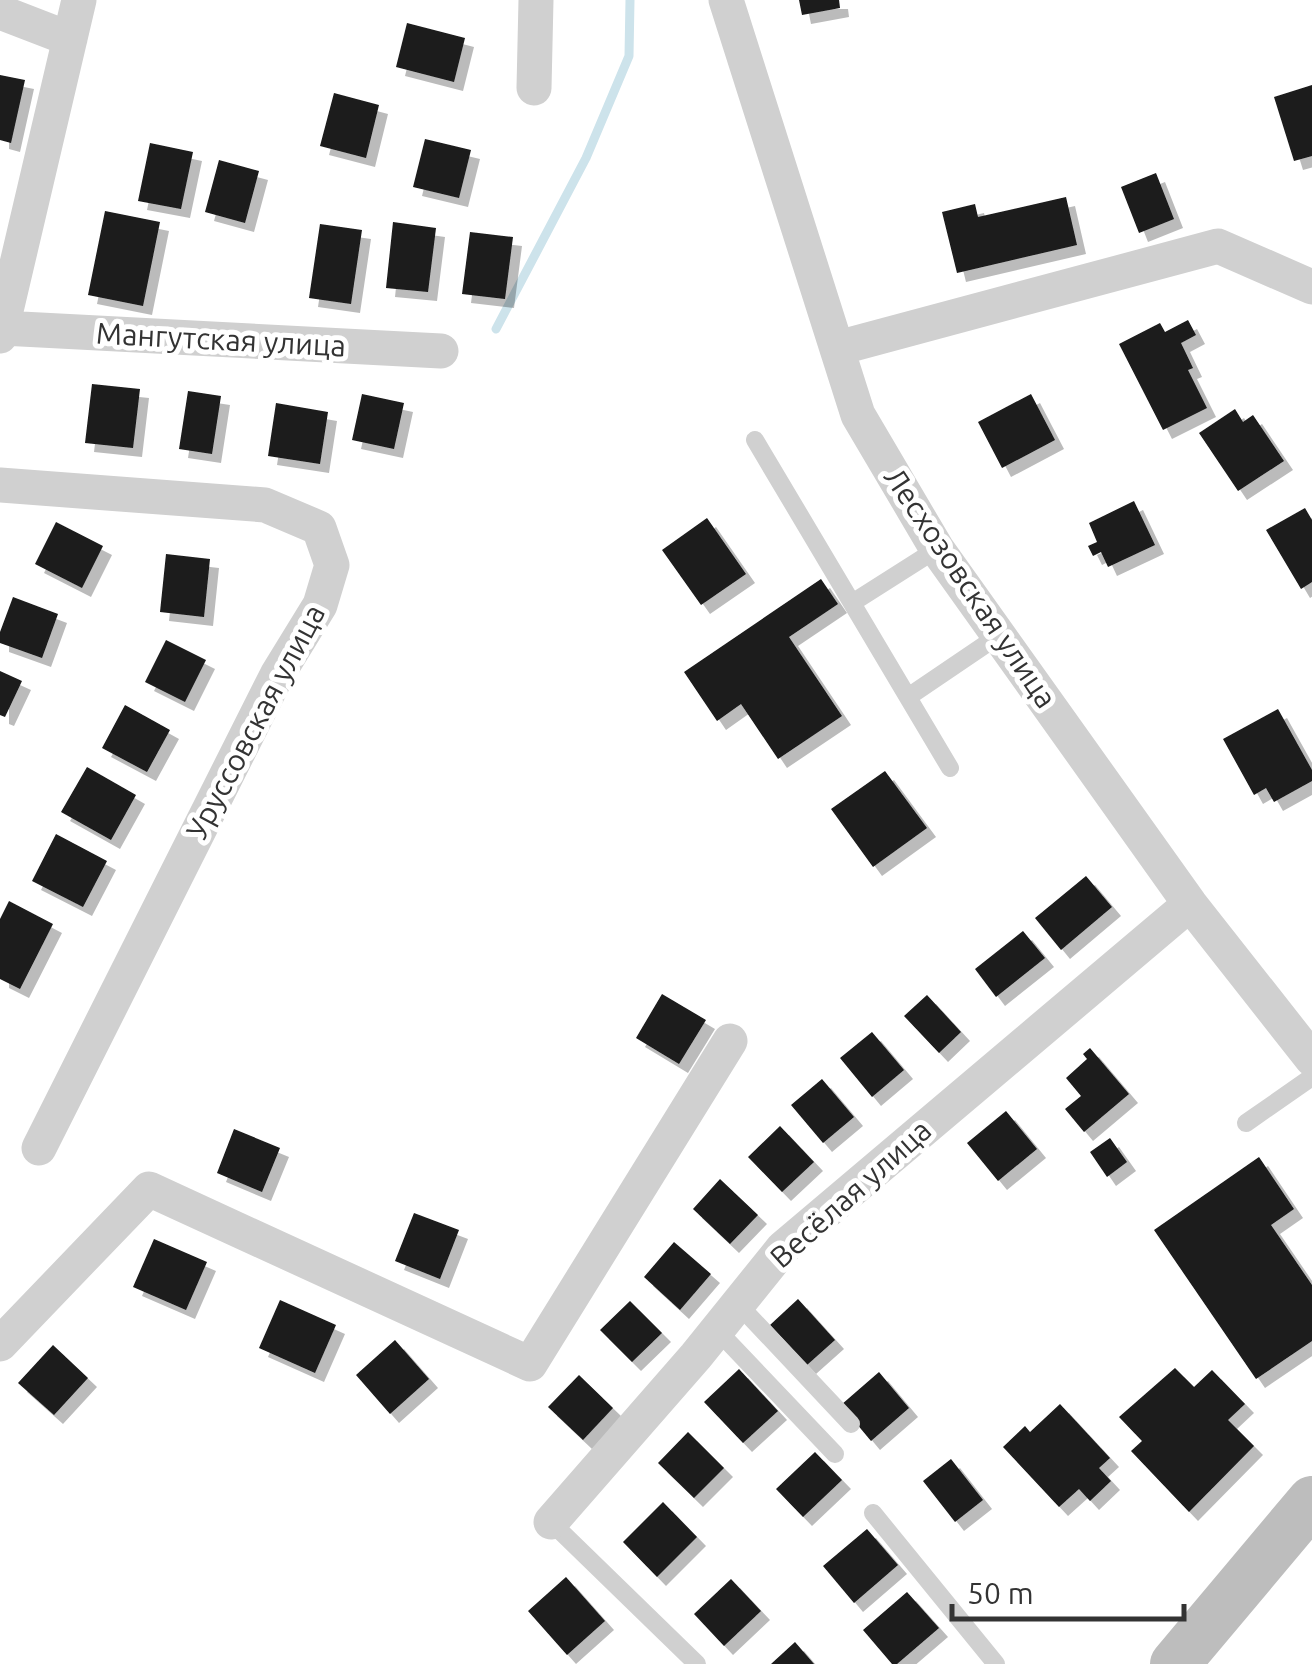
<svg xmlns="http://www.w3.org/2000/svg" width="1312" height="1664" viewBox="0 0 1312 1664" font-family="Ubuntu,sans-serif">
<defs>
<filter id="shadow"><feDropShadow dx="9" dy="9" stdDeviation="0" flood-color="#0004"/></filter>
</defs>
<rect width="100%" height="100%" fill="#fff"/>
<g fill="none" stroke-linecap="round" stroke-linejoin="round">
<path stroke="#cde3eb" stroke-width="9" d="M496,329L586,158L629,56L630,0"/>
</g>
<path fill="#1a1a1a" filter="url(#shadow)" d="M799,0H839L840,8L802,15Z
M407,23L465,38L454,82L396,67Z
M0,75L25,80L11,143L0,140Z
M1312,85V156L1294,161L1274,97Z
M334,93L379,105L366,158L320,146Z
M425,139L471,150L459,198L413,187Z
M150,143L193,152L181,209L138,201Z
M219,160L259,171L245,223L205,212Z
M1156,173L1174,219L1139,233L1121,187Z
M1066,197L1077,245L957,273L942,212L975,204L978,217Z
M105,211L160,222L143,306L88,295Z
M393,222L436,228L428,292L386,288Z
M320,224L362,230L351,304L309,298Z
M470,232L513,237L505,299L462,294Z
M1188,320L1196,335L1181,343L1193,368L1188,370L1207,408L1163,430L1119,344L1160,323L1165,332Z
M92,384L140,389L133,448L85,443Z
M188,391L221,396L212,454L179,449Z
M362,394L404,403L394,449L352,440Z
M1031,394L1055,440L1002,468L978,422Z
M276,403L328,412L320,464L268,456Z
M1235,409L1243,422L1253,415L1284,461L1238,491L1199,433Z
M1134,501L1155,545L1108,567L1101,552L1093,556L1088,546L1097,542L1089,523Z
M1305,508L1312,520V582L1301,589L1266,530Z
M707,518L746,574L701,605L662,550Z
M56,522L103,546L82,588L35,564Z
M166,554L210,559L204,617L160,612Z
M821,579L838,604L789,637L842,716L778,759L741,704L717,721L684,672Z
M13,597L58,614L42,658L0,643V632Z
M166,640L206,660L185,702L145,682Z
M0,671L22,681L5,717L0,715Z
M125,705L170,730L147,772L102,748Z
M1278,709L1312,770V781L1274,802L1266,788L1254,795L1223,739Z
M87,767L136,795L111,840L61,812Z
M885,771L927,828L873,867L831,809Z
M56,834L107,861L83,907L32,881Z
M1086,876L1112,907L1061,950L1035,918Z
M9,901L53,924L20,989L0,979V919Z
M1023,931L1045,958L996,997L975,969Z
M662,994L706,1020L679,1064L636,1038Z
M927,995L961,1032L939,1053L904,1016Z
M872,1032L904,1070L872,1097L840,1058Z
M1090,1048L1129,1094L1084,1132L1065,1109L1081,1096L1066,1078L1087,1059L1083,1054Z
M822,1079L854,1117L823,1143L791,1105Z
M1006,1111L1037,1149L998,1181L967,1143Z
M780,1126L814,1162L782,1192L748,1157Z
M234,1129L280,1148L262,1192L217,1173Z
M1110,1138L1127,1162L1107,1177L1090,1152Z
M1259,1157L1294,1209L1271,1225L1312,1285V1341L1256,1379L1154,1230Z
M720,1179L758,1215L730,1244L693,1209Z
M414,1213L459,1230L440,1279L395,1261Z
M154,1239L207,1262L186,1310L133,1287Z
M674,1242L711,1274L680,1310L644,1277Z
M798,1299L835,1340L807,1365L770,1325Z
M280,1300L336,1325L315,1373L259,1348Z
M630,1301L662,1333L632,1362L600,1330Z
M395,1340L429,1379L390,1414L356,1375Z
M53,1345L88,1378L54,1415L18,1383Z
M1175,1368L1194,1387L1212,1370L1245,1404L1228,1420L1254,1446L1189,1512L1131,1451L1142,1441L1119,1417Z
M739,1369L778,1411L743,1443L704,1402Z
M879,1372L909,1408L871,1441L841,1405Z
M579,1375L613,1408L583,1440L548,1407Z
M1060,1404L1110,1458L1099,1468L1111,1481L1090,1501L1079,1489L1059,1507L1003,1447L1025,1426L1030,1432Z
M688,1432L724,1468L694,1498L658,1463Z
M815,1452L842,1480L803,1517L776,1489Z
M951,1459L983,1500L955,1522L923,1481Z
M663,1502L697,1537L657,1577L623,1542Z
M867,1529L898,1565L854,1603L823,1566Z
M566,1577L605,1621L567,1655L528,1611Z
M731,1579L761,1611L724,1646L694,1614Z
M907,1592L939,1628L897,1664H892L863,1630Z
M795,1642L814,1664H771Z"/>
<g fill="none" stroke-linecap="round" stroke-linejoin="round">
<path stroke="#d0d0d0" stroke-width="18" d="M755,440L950,768
M852,603L937,549
M908,697L998,636
M1246,1123L1312,1077
M738,1304L851,1424
M717,1330L835,1454
M873,1513L996,1664
M551,1522L697,1664"/>
<path stroke="#d0d0d0" stroke-width="35" d="M726,0L858,415L937,549L1190,904L1312,1059
M0,12L70,39
M534,88L536,0
M2,328L441,351
M0,336L79,0
M838,348L1218,246L1312,287
M0,485L265,505L319,528L332,565L320,605L277,675L39,1148
M0,1344L149,1189L530,1364L730,1041
M551,1522L696,1356L783,1248L1190,904"/>
<path stroke="#bdbdbd" stroke-width="50" d="M1175,1664L1312,1501"/>
</g>
<g text-anchor="middle" stroke-width="10" stroke-linejoin="round" paint-order="stroke">
<g font-size="30" fill="#333" stroke="#fff">
<text transform="translate(221 340) rotate(3)" y="10">Мангутская улица</text>
<text transform="translate(970 588) rotate(56)" y="10">Лесхозовская улица</text>
<text transform="translate(256 722) rotate(-62)" y="10">Уруссовская улица</text>
<text transform="translate(851 1194) rotate(-42)" y="10">Весёлая улица</text>
</g>
</g>
<path d="M952 1604v15h232v-15" fill="none" stroke="#333333" stroke-width="5"/>
<text x="967" y="1604" font-size="30" fill="#333333" stroke="#ffffff" stroke-width="8" paint-order="stroke">50 m</text>
</svg>
